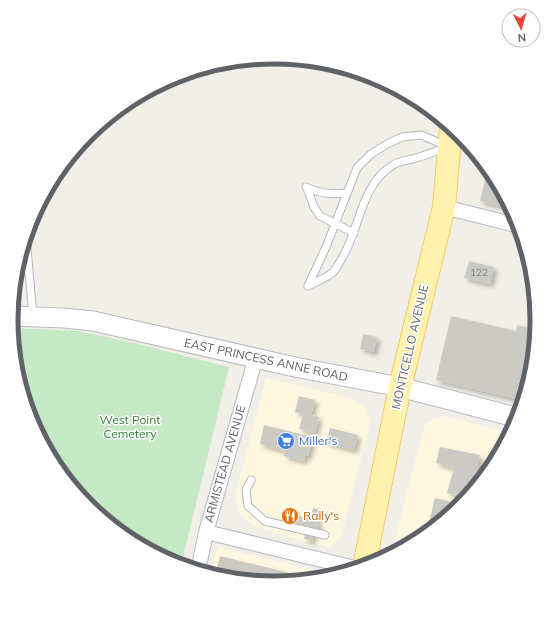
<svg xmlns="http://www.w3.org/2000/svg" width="549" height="641" viewBox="0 0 549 641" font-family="Mulish,sans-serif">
<defs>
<filter id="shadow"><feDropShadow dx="3.5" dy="3.5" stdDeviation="2" flood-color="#0004"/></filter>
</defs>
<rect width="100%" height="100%" fill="#f1efe8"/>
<path fill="#fef7e0" d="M266,378L351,398L366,408L370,422L342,534L329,548L256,527L239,514L235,498Z
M445,416L511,434L493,467L461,507L421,540L391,555L424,427L426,423L434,419Z
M219,547L335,575L336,576L326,579L274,584L223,579L210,575L216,553Z"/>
<path fill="#c5e8c5" d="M12,328L78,331L134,343L229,367L181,566L173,564L128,539L88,507L55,467L31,421L16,372Z"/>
<path fill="#cccac5" filter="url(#shadow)" d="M488,168L494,174L512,209L480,201Z
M469,261L494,267L490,284L464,278Z
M451,316L516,331L517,325L537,330L533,372L524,401L436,380Z
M363,334L377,337L374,352L360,349Z
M299,396L315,400L311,415L319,417L315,433L299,429L303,414L295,412Z
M264,425L313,437L308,456L305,455L304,461L284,456L285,451L260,444Z
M330,428L358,435L354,450L326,443Z
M440,447L480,455L470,496L468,498L447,493L454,468L436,463Z
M435,498L456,503L453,513L431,532L427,531Z
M313,508L320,510L317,523H319L317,530L315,529L312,541L304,539L306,527L281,521L283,512L310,519Z
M220,556L306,577L305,581L274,584L223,579L215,577Z"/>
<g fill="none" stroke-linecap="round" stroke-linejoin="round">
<g stroke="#b5b8bc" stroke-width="9">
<path id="lane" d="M306,187C320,194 332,195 347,193
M307,188L314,207L320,216L354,233
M26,236L33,317
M18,262L29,272
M308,286L326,247L357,168L371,154L387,144L402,137L421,135L447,146
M308,286C316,282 326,278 332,273C336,270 338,264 341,260C360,230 360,185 393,165C401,160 408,161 416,158C426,155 436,151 445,148
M251,480L246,490L248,506L265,521L325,535"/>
</g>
<g stroke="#b5b8bc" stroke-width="16">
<path id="street" d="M444,207L520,226
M206,532L359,569
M198,571L206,532L256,357"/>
</g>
<g stroke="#b6babf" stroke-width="21">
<path id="secondary" d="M11,316L64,318L93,321L295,367L400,387L519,418"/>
</g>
<g stroke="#f2c960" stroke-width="24">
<path id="primary" d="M364,567L400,387L444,207L451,126"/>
</g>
<use href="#lane" stroke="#fff" stroke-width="7"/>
<use href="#street" stroke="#fff" stroke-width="14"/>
<use href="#secondary" stroke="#fff" stroke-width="19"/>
<use href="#primary" stroke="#fff2af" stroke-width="22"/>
</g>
<defs>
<g id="supermarket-disc" transform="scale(0.9)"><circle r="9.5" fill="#3f7fe0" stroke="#fff"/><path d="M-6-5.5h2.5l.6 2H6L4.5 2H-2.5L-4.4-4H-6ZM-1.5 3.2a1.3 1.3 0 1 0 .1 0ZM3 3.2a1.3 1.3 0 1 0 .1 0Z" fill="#fff"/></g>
<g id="restaurant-disc" transform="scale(0.9)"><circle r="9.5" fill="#e8710a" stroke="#fff"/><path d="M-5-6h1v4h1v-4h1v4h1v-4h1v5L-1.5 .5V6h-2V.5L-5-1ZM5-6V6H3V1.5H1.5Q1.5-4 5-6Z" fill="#fff"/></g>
</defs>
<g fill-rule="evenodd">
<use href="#supermarket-disc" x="286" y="441"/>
<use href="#restaurant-disc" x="290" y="516"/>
</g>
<g text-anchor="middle" stroke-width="3" stroke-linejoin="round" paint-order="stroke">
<g font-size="10" fill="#7a7d7f">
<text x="479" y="276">122</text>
</g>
<g font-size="12" fill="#5f6368" stroke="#fff">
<text transform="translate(410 347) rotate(-77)" y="4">MONTICELLO AVENUE</text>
<text transform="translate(266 360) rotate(12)" y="4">EAST PRINCESS ANNE ROAD</text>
<text transform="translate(225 464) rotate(-74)" y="4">ARMISTEAD AVENUE</text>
</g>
<g font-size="12" fill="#348238" stroke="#fff">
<text x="130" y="424">West Point<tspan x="130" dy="14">Cemetery</tspan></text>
</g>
<g font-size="12" fill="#366cbe" stroke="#fff" text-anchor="start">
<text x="299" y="445">Miller's</text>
</g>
<g font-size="12" fill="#c56008" stroke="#fff" text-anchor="start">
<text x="303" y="520">Rally's</text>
</g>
</g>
<path d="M0 0H549V641H0ZM18 320a256 256 0 1 1 512 0a256 256 0 1 1-512 0Z" fill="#fff" fill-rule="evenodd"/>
<path fill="none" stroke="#5f6368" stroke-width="5" d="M18 320a256 256 0 1 1 512 0a256 256 0 1 1-512 0Z"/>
<g transform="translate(521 28) rotate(175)"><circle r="19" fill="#ffffff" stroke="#bfc1c3"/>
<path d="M0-3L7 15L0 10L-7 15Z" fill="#ea4335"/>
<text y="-6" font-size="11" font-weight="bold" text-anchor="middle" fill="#5f6368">N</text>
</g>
</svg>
